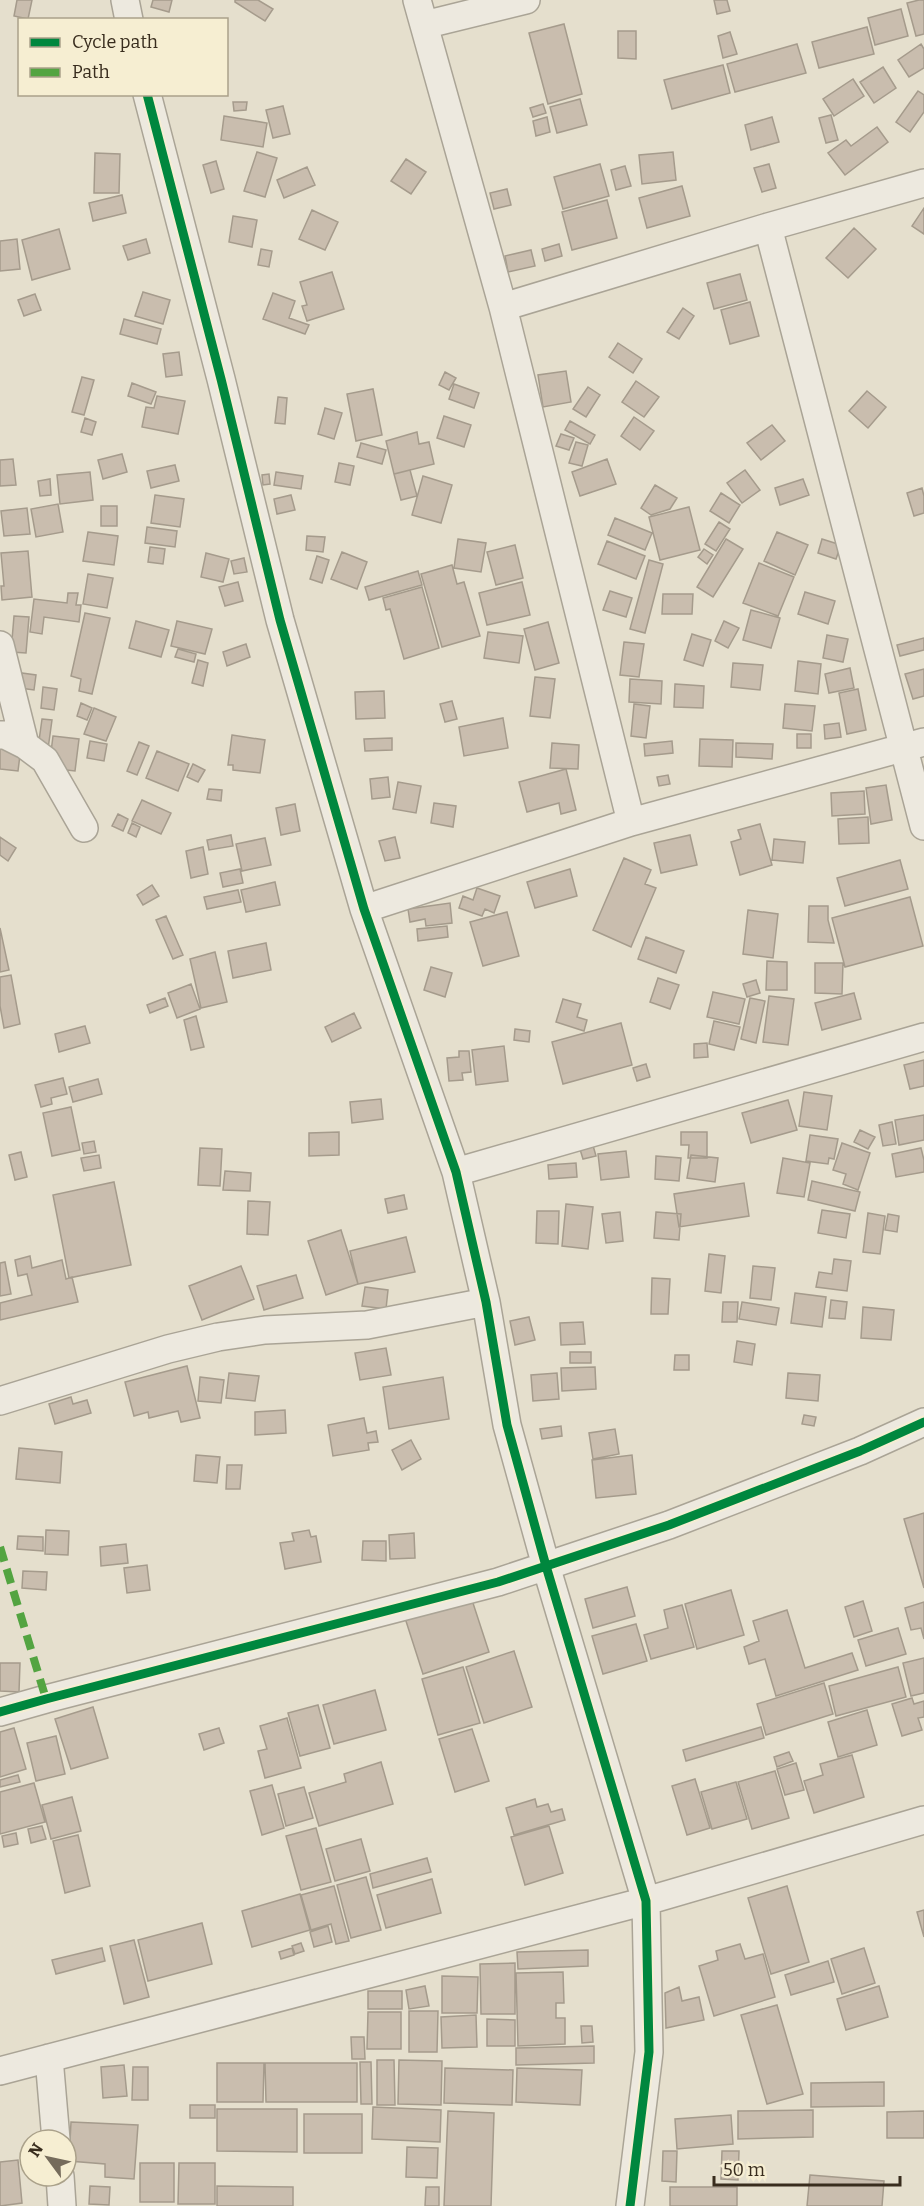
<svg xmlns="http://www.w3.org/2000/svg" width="924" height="2206" viewBox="0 0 924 2206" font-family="Bitter,serif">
<rect width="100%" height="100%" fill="#e5dfcd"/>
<path fill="#c9bdae" stroke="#a59b8c" stroke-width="1.5" d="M17,0H32L28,19L14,16Z
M153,0H172L169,12L151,7Z
M235,0H258L273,9L265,21L235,2Z
M714,0H727L730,11L717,14Z
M919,0H924V34L916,36L907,3Z
M901,9L908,36L875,45L868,18Z
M564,24L582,94L548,104L529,33Z
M867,27L874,54L819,68L812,42Z
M618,31H636V59L618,58Z
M730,32L737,54L723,58L718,36Z
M797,44L806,73L735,92L727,64Z
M921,44L924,49V68L909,77L898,60Z
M723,65L730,93L672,109L664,80Z
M883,67L896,88L874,103L860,82Z
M853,79L864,96L834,116L823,99Z
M918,91L924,95V112L910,132L896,122Z
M580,99L587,125L557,133L550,107Z
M233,102H247L246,110L234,111Z
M543,104L546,113L533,117L530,108Z
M283,106L290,134L273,138L266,110Z
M831,115L838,140L826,143L819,118Z
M224,116L267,123L263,147L221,140Z
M547,117L550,132L536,136L533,121Z
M772,117L779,142L751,150L745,125Z
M877,127L888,142L845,175L828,153L846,140L851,146Z
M257,152L277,158L265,197L244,191Z
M673,152L676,180L642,184L639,155Z
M95,153L120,154L119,193H94Z
M406,159L426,172L411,194L391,181Z
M216,161L224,189L211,193L203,165Z
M600,164L609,196L563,209L554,177Z
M769,164L776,188L762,192L754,168Z
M625,166L631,186L616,190L611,170Z
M307,167L315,185L284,198L277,180Z
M682,186L690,216L647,228L639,198Z
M507,189L511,205L494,209L490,193Z
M122,195L126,213L93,221L89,203Z
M607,200L617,238L572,250L562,212Z
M924,208V234L912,226Z
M312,210L338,222L325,250L299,239Z
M233,216L257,220L252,247L229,242Z
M854,228L876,249L848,278L826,258Z
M59,229L70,269L32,280L22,240Z
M17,239L20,269L0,271V241Z
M146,239L150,253L128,260L123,246Z
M559,244L562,256L545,261L542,249Z
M261,249L272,251L269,267L258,265Z
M531,250L535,266L508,272L505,256Z
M332,272L344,309L307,321L302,306L307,305L300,282Z
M740,274L747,300L714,309L707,283Z
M143,292L170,300L163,324L135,316Z
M273,293L295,301L289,318L309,325L305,334L263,319Z
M35,294L41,310L24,316L18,300Z
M750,302L759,336L730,344L721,310Z
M683,308L694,316L679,339L667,332Z
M124,319L161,329L157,344L120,334Z
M618,343L642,359L633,373L609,357Z
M179,352L182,375L166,377L163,354Z
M566,371L571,402L543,407L538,375Z
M445,372L456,378L449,390L439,385Z
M82,377L94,380L84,415L72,412Z
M636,381L659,397L644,417L622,402Z
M132,383L156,392L151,404L128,396Z
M454,384L479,393L474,408L449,399Z
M588,387L600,395L586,417L573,409Z
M373,389L382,435L356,441L347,394Z
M867,391L886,407L868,428L849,411Z
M157,396L185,401L178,434L142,427L146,407L154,408Z
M278,397L287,398L285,424L275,423Z
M325,408L342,413L334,439L318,434Z
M444,416L471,425L464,447L437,438Z
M634,417L654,431L640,450L621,436Z
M85,418L96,422L92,435L81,432Z
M570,421L595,435L590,444L565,430Z
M772,425L785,441L761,460L747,443Z
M417,432L419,444L429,442L434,464L394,474L386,441Z
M561,434L574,438L569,450L556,446Z
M576,442L588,445L582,466L569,463Z
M361,443L386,450L382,464L357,457Z
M122,454L127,472L103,479L98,460Z
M13,459L16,485L0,486V460Z
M607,459L616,484L580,496L572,472Z
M339,463L354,466L350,485L335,482Z
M175,465L179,481L151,488L147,471Z
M410,470L417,496L401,500L394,474Z
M745,470L760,490L742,503L727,483Z
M90,472L93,500L60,504L57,475Z
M276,472L303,476L301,489L274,485Z
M269,474L270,484L263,485L262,475Z
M423,476L452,485L441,523L412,515Z
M50,479L51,495L40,496L38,481Z
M803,479L809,495L780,505L775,488Z
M655,485L677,498L670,509L651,515L641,508Z
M922,488L924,496V513L914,516L907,493Z
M721,493L740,505L729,523L710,511Z
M155,495L184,499L180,527L151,523Z
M291,495L295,510L277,514L274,499Z
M58,504L63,532L36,537L31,509Z
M101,506H117V526H101Z
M689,507L700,550L660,560L649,517Z
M27,508L30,534L4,536L1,511Z
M615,518L652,533L645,550L608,535Z
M719,522L730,529L716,551L705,544Z
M147,527L177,531L175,547L145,543Z
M88,532L118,536L114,565L83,561Z
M777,532L808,545L795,575L764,561Z
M307,536L325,537L323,552L306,550Z
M458,539L486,543L481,572L454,568Z
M726,539L743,549L713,597L697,587Z
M822,539L841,545L836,559L818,553Z
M607,541L645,556L636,579L598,564Z
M515,545L523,578L496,585L487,552Z
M150,547L165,549L163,564L148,562Z
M704,549L713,555L707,564L698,557Z
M28,551L32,597L2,600L1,586H4L1,553Z
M342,552L367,562L357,589L331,579Z
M206,553L229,559L223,582L201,577Z
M317,556L329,560L322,583L310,579Z
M244,558L247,572L234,574L231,561Z
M649,560L663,564L645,633L630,629Z
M759,563L794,577L778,616L743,603Z
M452,565L457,584L464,582L480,636L442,647L421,574Z
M418,571L422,585L369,600L365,587Z
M88,574L113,578L107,608L83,604Z
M238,582L243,601L225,606L219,587Z
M522,582L530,615L487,625L479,593Z
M422,587L439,648L404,659L390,609L386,610L383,598Z
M610,591L632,598L626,617L603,610Z
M805,592L835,601L828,624L798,614Z
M68,593H78L76,605H81L79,622L44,617L42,634L30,632L34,599L67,603Z
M663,594H693L692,614H662Z
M751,610L780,618L771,648L743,640Z
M85,613L110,618L92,694L79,691L81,679L71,676Z
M14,616L29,617L26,653L11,652Z
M136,621L169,630L161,657L129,648Z
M177,621L212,629L205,654L171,646Z
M724,621L739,628L728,648L715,641Z
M548,622L559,663L535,670L524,629Z
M488,632L523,636L519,663L484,658Z
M692,634L711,640L703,666L684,660Z
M827,635L848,639L843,662L823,658Z
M924,638V650L900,656L897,645Z
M624,642L644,644L639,677L620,675Z
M246,644L250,657L227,666L223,652Z
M178,649L196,654L194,662L175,657Z
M198,660L208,663L203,686L192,683Z
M798,661L821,664L818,694L795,691Z
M733,663L763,665L760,690L731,687Z
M850,668L854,688L829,693L825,674Z
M924,669V696L913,699L905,674Z
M22,673L36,675L34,690L20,688Z
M535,677L555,679L550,718L530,716Z
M630,679L662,681L661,704L629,702Z
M675,684L704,686L703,708L674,707Z
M43,687L57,689L54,710L41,708Z
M858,689L866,730L847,734L839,693Z
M384,691L385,718L356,719L355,692Z
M452,701L457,719L445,722L440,704Z
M81,703L92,708L87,720L77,716Z
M634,704L650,706L646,738L631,736Z
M785,704L815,706L812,731L783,728Z
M94,708L116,717L106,741L84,734Z
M503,718L508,748L464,756L459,727Z
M42,719L52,720L48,749L38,748Z
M839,723L841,737L825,739L824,725Z
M797,734H811V748H797Z
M232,735L265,740L260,773L233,770V765H228Z
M53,736L79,739L75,771L49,768Z
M392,738V750L365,751L364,739Z
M700,739L733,740L732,767L699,766Z
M90,741L107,744L104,761L87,758Z
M672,741L673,753L645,756L644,744Z
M139,742L149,746L137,775L127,771Z
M552,743L579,745L578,769L550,768Z
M736,743L773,744L772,759L736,757Z
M0,745L21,747L18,771L0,769Z
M157,751L189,764L178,791L146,778Z
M193,764L205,770L198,782L187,777Z
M566,769L576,810L561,814L559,803L527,812L519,782Z
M668,775L670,784L659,786L657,777Z
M388,777L390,797L372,799L370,779Z
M398,782L421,786L416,813L393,809Z
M886,785L892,820L871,824L866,788Z
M209,789L222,790L221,801L207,799Z
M864,791L865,814L832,816L831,793Z
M142,800L171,813L161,834L132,821Z
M434,803L456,806L453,827L431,823Z
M295,804L300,831L281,835L276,808Z
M118,814L128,819L123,831L112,826Z
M868,817L869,843L839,844L838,819Z
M132,823L140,827L136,837L128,833Z
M760,824L772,865L740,875L731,842L741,839L738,830Z
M231,835L233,846L209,850L207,840Z
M690,835L697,865L661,873L654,843Z
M0,837L16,848L8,861L0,855Z
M395,837L400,858L385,861L379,841Z
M265,838L271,865L242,871L236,844Z
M774,839L805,842L803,863L772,860Z
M203,847L208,874L191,878L186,851Z
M624,858L651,870L645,884L656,888L631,947L593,930Z
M900,860L908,889L845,906L837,878Z
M240,869L243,883L223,887L220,873Z
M570,869L577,896L535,908L527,882Z
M275,882L280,905L246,912L241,890Z
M152,885L159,896L143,905L137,895Z
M477,888L500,896L494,913L485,909L482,916L459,908L463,896L473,900Z
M238,890L241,902L207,909L204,897Z
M910,897L923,946L845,967L832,918Z
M450,903L452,923L426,926L425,919L410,922L408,909Z
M809,906H828V920L834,943L808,942Z
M748,910L778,914L773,958L743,954Z
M507,912L519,956L483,966L470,922Z
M166,916L183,955L173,959L156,920Z
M447,926L448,937L418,941L417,929Z
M0,928L9,970L0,972Z
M646,937L684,951L676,973L638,959Z
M266,943L271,970L233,978L228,951Z
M215,952L227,1002L201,1008L190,959Z
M767,961L787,962V990H766Z
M815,963H843L842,994L815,993Z
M431,967L452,973L445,997L424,990Z
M11,975L20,1024L4,1028L0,1006V977Z
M658,978L679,985L670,1009L650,1002Z
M756,980L760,993L747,997L743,984Z
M191,984L200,1009L177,1018L168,993Z
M713,992L745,999L739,1024L707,1017Z
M854,993L861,1019L822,1030L815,1003Z
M769,996L794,999L788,1045L763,1042Z
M165,998L168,1006L150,1013L147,1005Z
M750,998L765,1001L756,1043L741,1039Z
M563,999L581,1004L577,1017L587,1020L584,1031L556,1022Z
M354,1013L361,1028L332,1042L325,1027Z
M196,1016L204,1047L191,1050L184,1020Z
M714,1021L740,1027L734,1050L709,1044Z
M621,1023L632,1065L563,1084L552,1042Z
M85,1026L90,1043L59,1052L55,1034Z
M515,1029L530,1031L529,1042L514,1040Z
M707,1043L708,1057L694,1058V1044Z
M504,1046L508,1081L476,1085L472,1050Z
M459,1051H469L471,1072L462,1073L463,1080L449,1081L447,1058L459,1057Z
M924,1060V1086L910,1089L904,1065Z
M646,1064L650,1077L637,1081L633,1068Z
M63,1078L67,1094L51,1098L52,1104L41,1107L35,1085Z
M98,1079L102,1094L73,1102L69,1087Z
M804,1092L832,1096L827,1130L799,1126Z
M381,1099L383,1119L352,1123L350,1102Z
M788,1100L797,1130L751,1143L742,1113Z
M71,1107L80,1150L52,1156L43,1113Z
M924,1115V1140L899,1145L895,1120Z
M892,1122L896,1144L883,1146L879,1125Z
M860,1130L875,1137L868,1149L854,1142Z
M339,1132V1155L309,1156V1133Z
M681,1132H707V1158H688L689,1145H681Z
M810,1135L838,1139L834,1159L829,1158L828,1164L806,1161Z
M94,1141L96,1152L84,1154L82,1143Z
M592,1142L596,1156L583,1159L579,1146Z
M842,1143L870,1153L858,1190L843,1184L846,1174L833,1170Z
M200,1148L222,1149L220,1186L198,1185Z
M921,1148L924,1160V1172L896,1177L892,1154Z
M626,1151L629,1177L601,1180L598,1154Z
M21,1152L27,1177L15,1180L9,1155Z
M99,1155L101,1168L84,1171L81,1158Z
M691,1155L718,1158L715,1182L687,1178Z
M656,1156L681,1158L679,1181L655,1179Z
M783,1158L810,1163L804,1197L777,1193Z
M576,1163L577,1177L549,1179L548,1165Z
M225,1171L251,1173L250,1191L223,1190Z
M812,1181L860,1192L855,1211L808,1200Z
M114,1182L131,1265L69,1278L53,1195Z
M744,1183L749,1216L679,1227L674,1194Z
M404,1195L407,1209L388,1213L385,1199Z
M248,1201L270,1202L268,1235L247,1234Z
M566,1204L593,1207L588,1249L562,1246Z
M822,1210L850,1214L846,1238L818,1233Z
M537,1211H559L558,1244L536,1243Z
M620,1212L623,1241L606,1243L602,1214Z
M656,1212L681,1214L679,1240L654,1238Z
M868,1213L885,1216L880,1254L863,1252Z
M888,1214L899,1216L897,1232L885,1230Z
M341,1230L358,1284L326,1295L308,1241Z
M406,1237L415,1272L358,1284L350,1251Z
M709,1254L725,1256L721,1293L705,1291Z
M30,1256L32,1268L62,1260L66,1279L72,1277L78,1302L0,1320V1303L32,1295L27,1274L18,1276L15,1260Z
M834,1259L851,1261L847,1291L816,1287L819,1272L832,1274Z
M5,1262L11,1294L0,1296V1263Z
M241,1266L254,1299L202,1320L189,1286Z
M753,1266L775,1268L771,1300L750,1298Z
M296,1275L303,1298L264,1310L257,1286Z
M652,1278L670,1279L668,1314H651Z
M365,1287L388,1290L386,1309L362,1306Z
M795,1293L826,1297L822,1327L791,1323Z
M831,1300L847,1302L845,1319L829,1318Z
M723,1302H738L737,1322H722Z
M742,1302L779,1308L776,1325L739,1319Z
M863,1307L894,1310L891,1340L861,1338Z
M529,1317L535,1340L515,1345L510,1321Z
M583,1322L585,1344L561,1345L560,1323Z
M737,1341L755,1344L752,1365L734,1362Z
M386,1348L391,1375L360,1380L355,1353Z
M570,1352H591V1363H570Z
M675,1355H689V1370H674Z
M187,1366L200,1418L181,1422L178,1411L149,1418L148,1412L134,1416L125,1382Z
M595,1367L596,1389L562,1391L561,1368Z
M229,1373L259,1376L255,1401L226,1398Z
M557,1373L559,1399L533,1401L531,1375Z
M788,1373L820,1375L818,1401L786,1398Z
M200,1377L224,1380L221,1403L198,1401Z
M443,1377L449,1419L389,1429L383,1387Z
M71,1397L73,1404L87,1400L91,1413L55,1424L49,1404Z
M285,1410L286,1433L255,1435V1412Z
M804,1415L816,1417L814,1426L802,1424Z
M364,1418L367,1433L376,1431L378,1442L368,1443L369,1450L333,1456L328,1425Z
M561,1426L562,1436L542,1439L540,1429Z
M615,1429L619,1454L593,1459L589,1433Z
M411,1440L421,1459L402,1470L392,1450Z
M19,1448L62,1452L60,1483L16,1479Z
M196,1455L220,1457L217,1483L194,1481Z
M632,1455L636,1494L596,1498L592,1460Z
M227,1465H242L240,1489H226Z
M924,1513V1588L904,1519Z
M46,1530L69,1531L68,1555L45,1554Z
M309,1530L311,1537L316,1536L321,1562L285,1569L280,1543L294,1541L292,1533Z
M414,1533L415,1558L390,1559L389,1535Z
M18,1536L43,1537V1551L17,1549Z
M363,1541H386V1561L362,1560Z
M126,1544L128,1563L101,1566L100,1547Z
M147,1565L150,1590L127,1593L124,1568Z
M23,1571L47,1572L46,1590L22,1588Z
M627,1587L635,1616L593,1628L585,1599Z
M731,1590L744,1635L697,1649L685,1604Z
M471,1597L489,1652L423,1674L405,1618Z
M863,1601L872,1631L854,1637L845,1607Z
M924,1602V1639L921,1628L911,1630L905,1608Z
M682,1605L694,1647L651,1659L644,1635L668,1628L664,1610Z
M787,1610L805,1668L852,1653L858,1670L776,1696L765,1659L749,1664L744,1647L759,1641L753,1621Z
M636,1624L647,1661L603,1674L592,1636Z
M898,1628L906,1654L866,1666L858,1640Z
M514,1651L532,1707L484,1723L466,1667Z
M924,1658V1693L911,1696L903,1663Z
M0,1663H20L19,1692L0,1691Z
M463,1667L480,1723L438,1735L422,1679Z
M898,1667L906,1697L836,1716L829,1686Z
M824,1683L833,1714L766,1735L757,1704Z
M375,1690L386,1730L334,1744L323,1705Z
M912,1698L914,1704L924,1701V1717L918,1718L922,1730L902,1736L892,1704Z
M318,1705L330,1748L300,1756L288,1713Z
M93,1707L108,1758L71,1769L55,1719Z
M867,1710L877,1745L838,1757L828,1722Z
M287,1718L301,1768L265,1778L258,1751L267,1749L260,1726Z
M761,1727L764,1738L686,1761L683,1750Z
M14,1728L26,1769L0,1777V1732Z
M219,1728L224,1743L204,1750L199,1734Z
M472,1729L489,1781L455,1792L439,1739Z
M56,1736L65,1774L36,1781L27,1743Z
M789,1752L793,1761L777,1767L774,1757Z
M852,1755L864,1797L814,1813L804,1781L823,1775L820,1764Z
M381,1762L393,1804L319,1826L309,1793L346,1782L344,1774Z
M796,1763L804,1790L785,1795L777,1769Z
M775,1771L789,1818L752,1829L738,1782Z
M18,1775L20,1782L0,1787V1780Z
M695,1779L710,1828L687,1835L672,1786Z
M736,1782L747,1819L712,1829L701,1792Z
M34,1783L45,1822L0,1834V1792Z
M272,1785L284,1828L262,1835L250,1791Z
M304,1787L313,1818L286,1826L278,1794Z
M72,1797L81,1831L51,1839L42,1805Z
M535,1799L537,1807L548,1804L551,1812L562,1809L565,1820L514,1835L506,1808Z
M42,1826L46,1839L31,1843L28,1829Z
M549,1826L563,1873L525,1885L511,1837Z
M316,1828L331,1882L301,1890L286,1836Z
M16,1833L18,1844L4,1847L2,1836Z
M78,1835L90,1886L65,1893L53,1841Z
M361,1839L370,1871L335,1881L326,1849Z
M427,1858L431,1872L373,1888L370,1874Z
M366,1877L381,1930L351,1938L337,1885Z
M432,1879L441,1913L386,1928L377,1895Z
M334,1886L349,1941L336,1944L331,1924L311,1930L301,1895Z
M787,1886L809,1962L771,1974L748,1898Z
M300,1894L310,1930L252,1947L242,1911Z
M924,1910V1937L917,1912Z
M202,1923L212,1964L148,1981L138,1940Z
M328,1926L332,1942L314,1947L310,1932Z
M134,1940L149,1997L124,2004L110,1946Z
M301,1943L304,1951L295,1954L292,1946Z
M740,1944L745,1959L763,1954L775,1997L714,2016L699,1966L718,1960L716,1951Z
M102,1948L105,1961L56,1974L52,1960Z
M292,1948L294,1955L281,1959L279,1952Z
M864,1948L875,1983L842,1994L831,1959Z
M588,1950V1966L518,1969L517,1952Z
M828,1961L834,1982L791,1995L785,1975Z
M515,1963V2014H481L480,1964Z
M563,1972L564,2003H556V2018H565V2044L518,2046L516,1973Z
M442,1976L478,1977L477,2013H442Z
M425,1986L429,2006L409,2009L406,1990Z
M879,1986L888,2017L846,2030L837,1999Z
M679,1987L682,2001L699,1997L704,2020L666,2028L665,1993Z
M368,1991H402V2009H368Z
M777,2005L803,2094L767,2104L741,2015Z
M409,2011H438L437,2052H409Z
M368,2012H401V2049H367Z
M476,2015L477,2047L442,2048L441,2017Z
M487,2019L515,2020V2046H487Z
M581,2026H592L593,2042L582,2043Z
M351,2037H364L365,2059H352Z
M594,2046V2063L516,2065V2048Z
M377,2060H394L395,2105H377Z
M399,2060L442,2061L441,2105L398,2104Z
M360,2062H371L372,2104H361Z
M217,2063H264L263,2102H217Z
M265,2063H357V2102H266Z
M124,2065L127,2096L103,2098L101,2067Z
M133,2067H148V2100H132Z
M445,2068L513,2070L512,2105L444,2103Z
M517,2068L582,2070L580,2105L516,2102Z
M884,2082V2106L811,2107V2083Z
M190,2105H215V2118H190Z
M373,2107L441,2110L440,2142L372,2139Z
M217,2109H297V2152L217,2151Z
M813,2110V2137L738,2139V2111Z
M448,2111L494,2113L491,2206H444Z
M924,2111V2138H887V2112Z
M304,2114H362V2153H304Z
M731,2115L733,2144L677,2149L675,2119Z
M71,2122L138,2125L134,2179L105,2177V2164L69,2161Z
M407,2147L438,2148L437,2178L406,2177Z
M663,2151H677L676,2182L662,2181Z
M722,2151H739L738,2180L721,2179Z
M18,2160L22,2203L0,2206V2162Z
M140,2163H174V2202H140Z
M179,2163H215V2204H178Z
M810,2175L884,2181L882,2206H807Z
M90,2186L110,2187L109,2205L89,2204Z
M217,2186L293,2187V2206H217Z
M426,2187H439V2206H425Z
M670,2187H737V2206H670Z"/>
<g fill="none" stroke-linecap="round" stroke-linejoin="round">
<g stroke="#aaa496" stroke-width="30">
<path id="street" d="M125,0L129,20
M417,0L503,307L631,822
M424,25L526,0
M147,94L221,379L280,620L364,909L456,1172L486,1302L507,1425L546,1566L646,1901L649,2052L630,2206
M768,227L924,826
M503,307L768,227L924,183
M0,645L25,745
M0,735H5L25,745L45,760L84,828
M364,909L631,822L924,742
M456,1172L924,1037
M0,1401L168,1349L218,1337L265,1330L367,1325L486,1302
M0,1712L46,1699L498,1582L669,1525L860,1451L924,1422
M49,2058L56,2140
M0,2071L646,1901L924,1820
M60,2176L62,2206"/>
</g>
<use href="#street" stroke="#ede9df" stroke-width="27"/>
<path stroke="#53a441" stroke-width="8" stroke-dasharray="15 8" stroke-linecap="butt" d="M0,1547L46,1699"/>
<g stroke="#f6eed2" stroke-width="13">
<path id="cycleway" d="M147,94L221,379L280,620L364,909L456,1172L486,1302L507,1425L546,1566L646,1901L649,2052L630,2206
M0,1712L46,1699L498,1582L669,1525L860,1451L924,1422"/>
</g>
<use href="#cycleway" stroke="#00873e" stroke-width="9"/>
</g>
<rect x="18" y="18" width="210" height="78" fill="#f6eed2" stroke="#aaa18a" stroke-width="1.5"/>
<rect x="30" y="38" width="30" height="9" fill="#00873e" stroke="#aaa18a" stroke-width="1.5"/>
<text x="72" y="48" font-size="18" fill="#392d1e">Cycle path</text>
<rect x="30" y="68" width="30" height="9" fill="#53a441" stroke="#aaa18a" stroke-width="1.5"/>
<text x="72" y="78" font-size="18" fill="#392d1e">Path</text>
<g transform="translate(48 2158) rotate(303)"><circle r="28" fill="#f6eed2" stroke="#aaa18a" stroke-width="1.5"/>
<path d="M0-4.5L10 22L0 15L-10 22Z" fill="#756b5b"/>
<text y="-9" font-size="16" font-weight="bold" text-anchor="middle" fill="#392d1e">N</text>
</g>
<path d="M714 2176v9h186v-9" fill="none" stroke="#392d1e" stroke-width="3"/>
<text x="723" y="2176" font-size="18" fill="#392d1e" stroke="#f6eed2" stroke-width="4.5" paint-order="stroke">50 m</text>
</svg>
